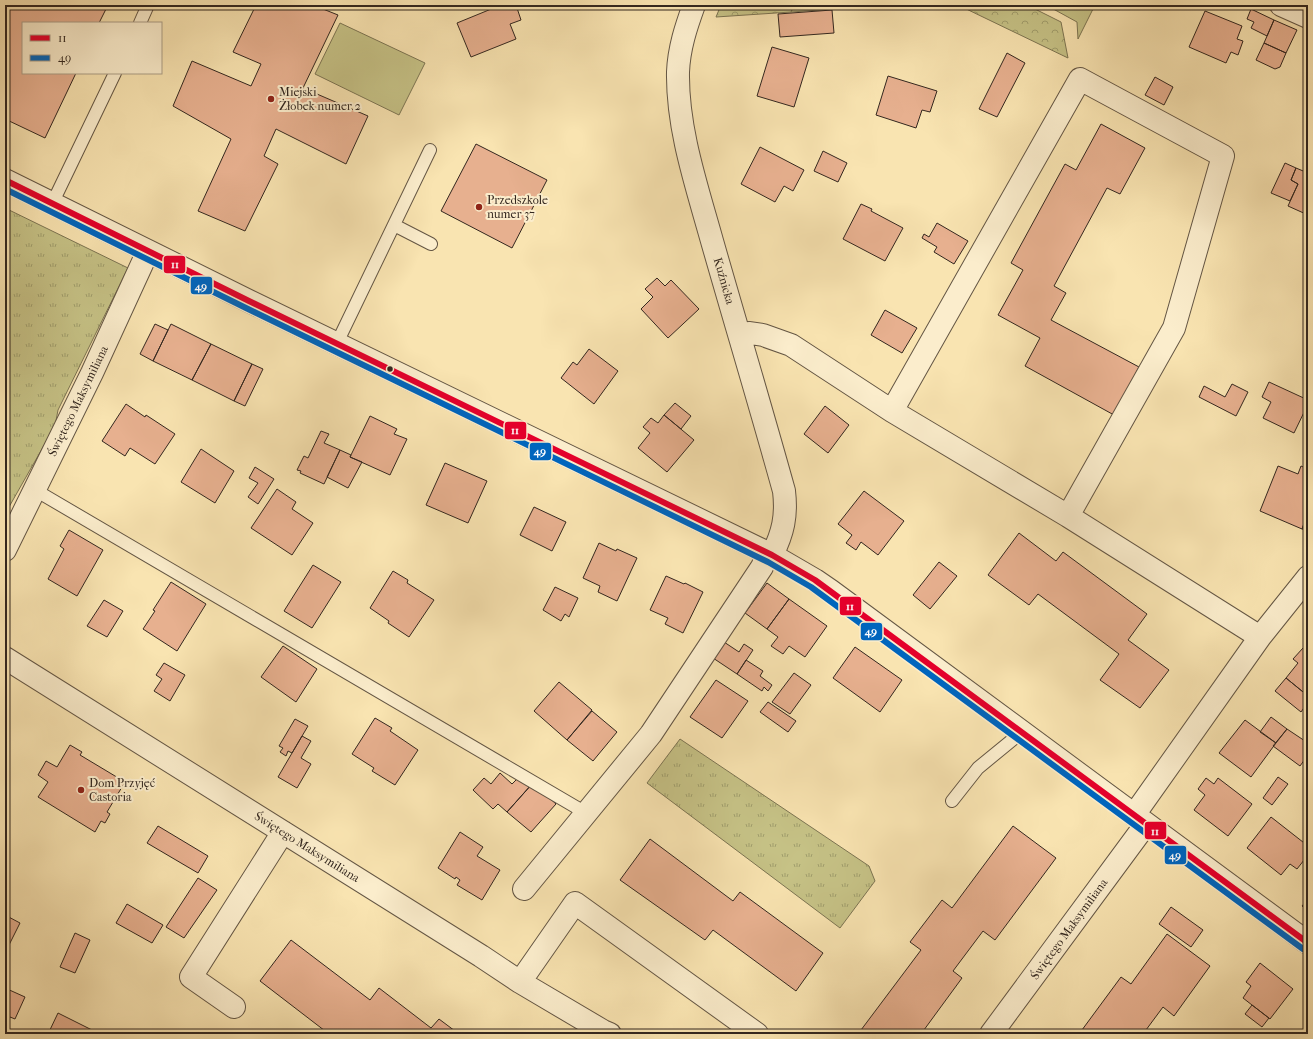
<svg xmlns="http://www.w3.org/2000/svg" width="1313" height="1039" viewBox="0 0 1313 1039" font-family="'IM FELL French Canon',serif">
<defs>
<pattern id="forest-crowns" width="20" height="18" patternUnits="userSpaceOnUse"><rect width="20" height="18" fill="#c6c286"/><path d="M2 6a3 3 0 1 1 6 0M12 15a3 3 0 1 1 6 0" fill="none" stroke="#a19e6d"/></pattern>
<pattern id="park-tufts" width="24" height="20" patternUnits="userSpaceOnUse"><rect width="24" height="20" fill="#c6c286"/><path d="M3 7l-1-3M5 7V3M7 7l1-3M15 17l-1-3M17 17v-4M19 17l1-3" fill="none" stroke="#a19e6d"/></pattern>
</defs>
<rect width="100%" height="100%" fill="#f9e4b1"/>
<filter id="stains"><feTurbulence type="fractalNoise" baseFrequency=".005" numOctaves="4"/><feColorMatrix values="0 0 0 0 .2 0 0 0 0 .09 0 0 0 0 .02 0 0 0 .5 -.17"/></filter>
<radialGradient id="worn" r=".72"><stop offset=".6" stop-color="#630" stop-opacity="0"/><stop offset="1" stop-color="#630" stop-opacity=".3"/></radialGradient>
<path fill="#c6c286" stroke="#7c7452" d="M794,5H891L791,12Z
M1046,5H1095L1078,39L1077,22Z
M340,23L425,63L399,115L315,74Z"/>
<path fill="url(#forest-crowns)" stroke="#7c7452" d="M721,5H794L791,12L716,17Z
M958,5H1027L1061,22L1068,58Z"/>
<path fill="url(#park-tufts)" stroke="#7c7452" d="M5,208L128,268L58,410L55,426L5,514Z
M680,739L869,866L875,881L840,928L647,783Z"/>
<path fill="#e7b08f" stroke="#33271f" d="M5,5H108L99,23H23V73H76L45,138L5,119Z
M256,5H325L323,9L338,15L303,88L368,116L346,164L276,129L264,156L278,164L245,231L198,211L231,139L173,106L192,61L251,86L261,64L233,52Z
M501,5H503L504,7L509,5H516L521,20L510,24L516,39L471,57L457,23Z
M1251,9L1274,20L1267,36L1251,28L1254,22L1247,19Z
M832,10L834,33L780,37L778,14Z
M1205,11L1242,26L1237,39L1243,41L1238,55L1231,52L1226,63L1189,47Z
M1274,20L1297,30L1286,53L1264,43Z
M1264,43L1286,53L1280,67L1275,69L1256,60Z
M772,47L809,58L794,107L757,96Z
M1007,53L1025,63L997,117L979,109Z
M888,76L937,91L930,112L922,110L916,128L876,115Z
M1155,77L1173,87L1164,105L1145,95Z
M1101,124L1145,148L1120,194L1107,188L1054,286L1066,293L1051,320L1139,367L1114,415L1025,366L1040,338L998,315L1023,270L1011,263L1065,164L1076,170Z
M476,144L547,180L512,248L441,211Z
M760,147L804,170L793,191L784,186L775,202L741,184Z
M823,151L847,163L838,182L814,171Z
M1285,163L1296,168L1291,180L1298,184L1290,201L1271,193Z
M1296,168L1308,173V215L1288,206L1298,184L1291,180Z
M861,204L872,209L871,211L903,228L885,261L843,239Z
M937,223L968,241L954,264L934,252L937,247L922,238L924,234L929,237Z
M657,278L665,286L671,280L699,309L668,338L641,309L653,297L645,289Z
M885,310L917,328L902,353L871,335Z
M155,324L168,330L153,361L140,354Z
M171,324L211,344L192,380L153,361Z
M211,344L252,364L234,401L192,380Z
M589,349L618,371L594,404L561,378L573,362L577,365Z
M252,364L263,369L245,406L234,401Z
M1269,382L1308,400V404L1294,433L1263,418L1271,402L1262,397Z
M1232,384L1248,392L1236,416L1199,397L1204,386L1225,397Z
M675,403L691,416L681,429L664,415Z
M126,404L145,417L146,415L175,434L155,464L130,448L125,456L102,441Z
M825,406L849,425L828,453L804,434Z
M664,415L694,440L667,472L638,448L650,433L643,427L651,418L658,423Z
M370,416L397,429L394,434L407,439L390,475L350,457Z
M321,431L329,434L324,443L340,450L324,484L300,473L301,471L297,470L304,456L308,458Z
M201,449L234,471L215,503L181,482Z
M340,450L351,455L350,457L362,462L348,488L327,477Z
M445,463L487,481L468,523L426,505Z
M1278,466L1298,474L1301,466L1308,469V513L1302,529L1260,511Z
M255,467L274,479L258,504L248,497L258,483L249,478Z
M277,489L296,502L292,509L313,523L292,555L251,528Z
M864,491L904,521L878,555L861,542L856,550L846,543L852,535L838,524Z
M534,507L566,522L552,551L520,535Z
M1308,513V531L1302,529Z
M69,530L103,550L77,596L48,579L64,549L60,546Z
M1019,533L1056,561L1063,552L1147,614L1128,640L1169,670L1140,708L1100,680L1119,654L1038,594L1029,605L988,575Z
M599,543L616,551L617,549L637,558L617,601L598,592L600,586L583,578Z
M939,562L957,576L930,609L913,595Z
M313,565L341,582L312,628L284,611Z
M393,571L408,580L407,583L434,600L409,637L388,623L389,621L370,608Z
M666,576L684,584L685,583L703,592L683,633L665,624L668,618L650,610Z
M171,582L206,604L177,651L143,629L155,611L153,610Z
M767,583L789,599L767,629L745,613Z
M555,587L578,598L569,617L565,614L561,621L543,610Z
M789,599L827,626L805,657L789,646L783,654L771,646L778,637L767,629Z
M104,600L123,611L107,637L87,626Z
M724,642L739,652L744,644L753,650L737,674L713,658Z
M283,646L317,669L296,702L261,677Z
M855,647L902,680L880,712L833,678Z
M1303,648L1307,651L1308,650V696L1286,678L1298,663L1293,659Z
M746,660L763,671L760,676L772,685L768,691L764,687L762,691L737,674Z
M164,663L185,675L170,701L154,691L162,679L156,675Z
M794,673L811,685L790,714L772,702Z
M1286,678L1308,696V702L1301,712L1275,691Z
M716,680L748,701L722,738L690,717Z
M559,682L592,710L567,740L534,711Z
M768,702L796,721L788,732L760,712Z
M592,711L617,732L593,761L567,740Z
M1271,717L1287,729L1276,743L1260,732Z
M375,718L392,728L390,731L418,750L395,785L372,771L374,768L352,754Z
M295,719L308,726L292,753L288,751L286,756L280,752L283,748L279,746Z
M1245,720L1276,743L1251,777L1219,753Z
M1287,729L1308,743V755L1300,766L1273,746Z
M302,736L311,741L301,758L311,764L297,788L278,777Z
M70,745L82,752L80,755L125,782L107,812L110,814L105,823L101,821L95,832L38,797L48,782L38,775L46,761L57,767Z
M500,773L512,784L520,776L531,785L507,812L498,804L493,809L473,790L484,778L491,784Z
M1278,777L1288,784L1272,805L1263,798Z
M1206,778L1214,784L1218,778L1252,804L1228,836L1194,810L1205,795L1198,789Z
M533,783L556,804L531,832L507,812Z
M1271,817L1308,846V855L1297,869L1290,864L1281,875L1247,848Z
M158,826L208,856L198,873L147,843Z
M1013,826L1056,858L995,940L983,931L953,971L962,978L921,1034H858L921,950L910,942L942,900L952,908Z
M460,832L483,847L477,856L500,870L482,900L457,885L460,880L456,877L455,879L438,868Z
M650,839L733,901L740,892L823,953L796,991L713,930L705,940L620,880Z
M198,878L217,890L184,938L166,927Z
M1308,899V911L1302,906Z
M127,904L163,925L152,943L116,923Z
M1171,907L1203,930L1191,947L1159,924Z
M5,915L20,923L5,953Z
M75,933L90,940L75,973L60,967Z
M1167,934L1210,966L1174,1016L1163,1007L1143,1034H1079L1121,977L1131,984Z
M291,940L370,1000L379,988L431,1028L439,1019L459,1034H329L260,981Z
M1260,963L1293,989L1270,1019L1243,998L1251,986L1246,982Z
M5,988L25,997L15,1019L10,1017L5,1026Z
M1252,1005L1269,1018L1262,1027L1245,1014Z
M58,1013L98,1033V1034H48Z"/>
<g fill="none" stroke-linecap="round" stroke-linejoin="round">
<g stroke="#645644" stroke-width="14">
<path id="lane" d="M140,23L148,5
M52,204L115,73
M394,225L431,244
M337,343L430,150
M35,490L586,813
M952,801L978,768L1022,732"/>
</g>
<g stroke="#645644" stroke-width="24">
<path id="street" d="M694,5C686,27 679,48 678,72C677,129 697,187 712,241C736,325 761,408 784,491C787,516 783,533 772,555
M1281,5L1308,17
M5,180L249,301L772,555L815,580L831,591L1308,943
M739,334L750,333L763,335L791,345L892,411L1068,516L1260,637
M892,411L1080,79L1223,156L1174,328L1068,516
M5,550L92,373L148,251
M5,658L481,956L520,982L603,1031L610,1034
M1134,815L1260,637L1308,577
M524,889L651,734L762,567L768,553
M520,982L575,903L757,1034
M234,1007L191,977L283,832
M991,1034L1146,824"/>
</g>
<use href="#lane" stroke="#fbedcc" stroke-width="12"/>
<use href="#street" stroke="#fbedcc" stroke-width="22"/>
<g stroke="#fbedcc" stroke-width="9">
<path id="bus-1" d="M5,180L249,301L772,555L815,580L1308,943"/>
</g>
<g stroke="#fbedcc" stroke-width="9">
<path id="bus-2" d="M5,189L246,308L768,562L811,587L1303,949"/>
</g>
<use href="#bus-1" stroke="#e4002b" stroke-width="6"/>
<use href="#bus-2" stroke="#0065bd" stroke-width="6"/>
</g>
<g fill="#8f2418" stroke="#fbedcc" stroke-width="1.5">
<circle cx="271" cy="99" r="4"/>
<circle cx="479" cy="207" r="4"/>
<circle cx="81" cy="790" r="4"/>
</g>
<circle fill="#33271f" stroke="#fbedcc" stroke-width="1.5" cx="390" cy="369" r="3.5"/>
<g text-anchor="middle" stroke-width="4" stroke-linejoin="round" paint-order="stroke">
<g font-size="12" fill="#33271f" stroke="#fbedcc" text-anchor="start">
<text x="279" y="96">Miejski<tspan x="279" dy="14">Żłobek numer 2</tspan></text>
<text x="487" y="204">Przedszkole<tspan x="487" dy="14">numer 37</tspan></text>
<text x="89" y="787">Dom Przyjęć<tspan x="89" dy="14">Castoria</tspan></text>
</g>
<g font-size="12" fill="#33271f" stroke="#fbedcc">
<text transform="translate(724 281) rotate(74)" y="4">Kuźnicka</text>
<text transform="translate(78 401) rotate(-64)" y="4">Świętego Maksymiliana</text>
<text transform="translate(307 847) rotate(32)" y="4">Świętego Maksymiliana</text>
<text transform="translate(1069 929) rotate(-54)" y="4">Świętego Maksymiliana</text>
</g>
</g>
<g stroke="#fbedcc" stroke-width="1.5">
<rect x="163" y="255" width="23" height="19" rx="4" fill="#e4002b"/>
<rect x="190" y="276" width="23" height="19" rx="4" fill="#0065bd"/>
<rect x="504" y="421" width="23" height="19" rx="4" fill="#e4002b"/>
<rect x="529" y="442" width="23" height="19" rx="4" fill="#0065bd"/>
<rect x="839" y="596" width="23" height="20" rx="4" fill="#e4002b"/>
<rect x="860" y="622" width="23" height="19" rx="4" fill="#0065bd"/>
<rect x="1144" y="821" width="23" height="19" rx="4" fill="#e4002b"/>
<rect x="1164" y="845" width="23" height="20" rx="4" fill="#0065bd"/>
</g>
<g font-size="11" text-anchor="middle" font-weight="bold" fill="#fff">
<text x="175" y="268">11</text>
<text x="201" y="290">49</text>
<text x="515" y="434">11</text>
<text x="540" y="455">49</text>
<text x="850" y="610">11</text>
<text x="871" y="635">49</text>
<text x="1155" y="835">11</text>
<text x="1175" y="859">49</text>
</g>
<rect width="1313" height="1039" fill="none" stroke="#f9e4b1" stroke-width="20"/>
<rect x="6" y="6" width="1301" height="1027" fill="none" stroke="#33271f" stroke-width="2"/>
<rect x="10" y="10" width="1293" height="1019" fill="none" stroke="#33271f"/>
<rect x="22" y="22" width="140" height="52" fill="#fbedcc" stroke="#ab9e87"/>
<rect x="30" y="35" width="20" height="6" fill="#e4002b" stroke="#ab9e87"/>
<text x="58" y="42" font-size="12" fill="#33271f">11</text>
<rect x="30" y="55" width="20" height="6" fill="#0065bd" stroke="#ab9e87"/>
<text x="58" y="62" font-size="12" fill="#33271f">49</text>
<rect width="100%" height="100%" filter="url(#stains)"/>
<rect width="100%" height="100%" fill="url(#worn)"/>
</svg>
